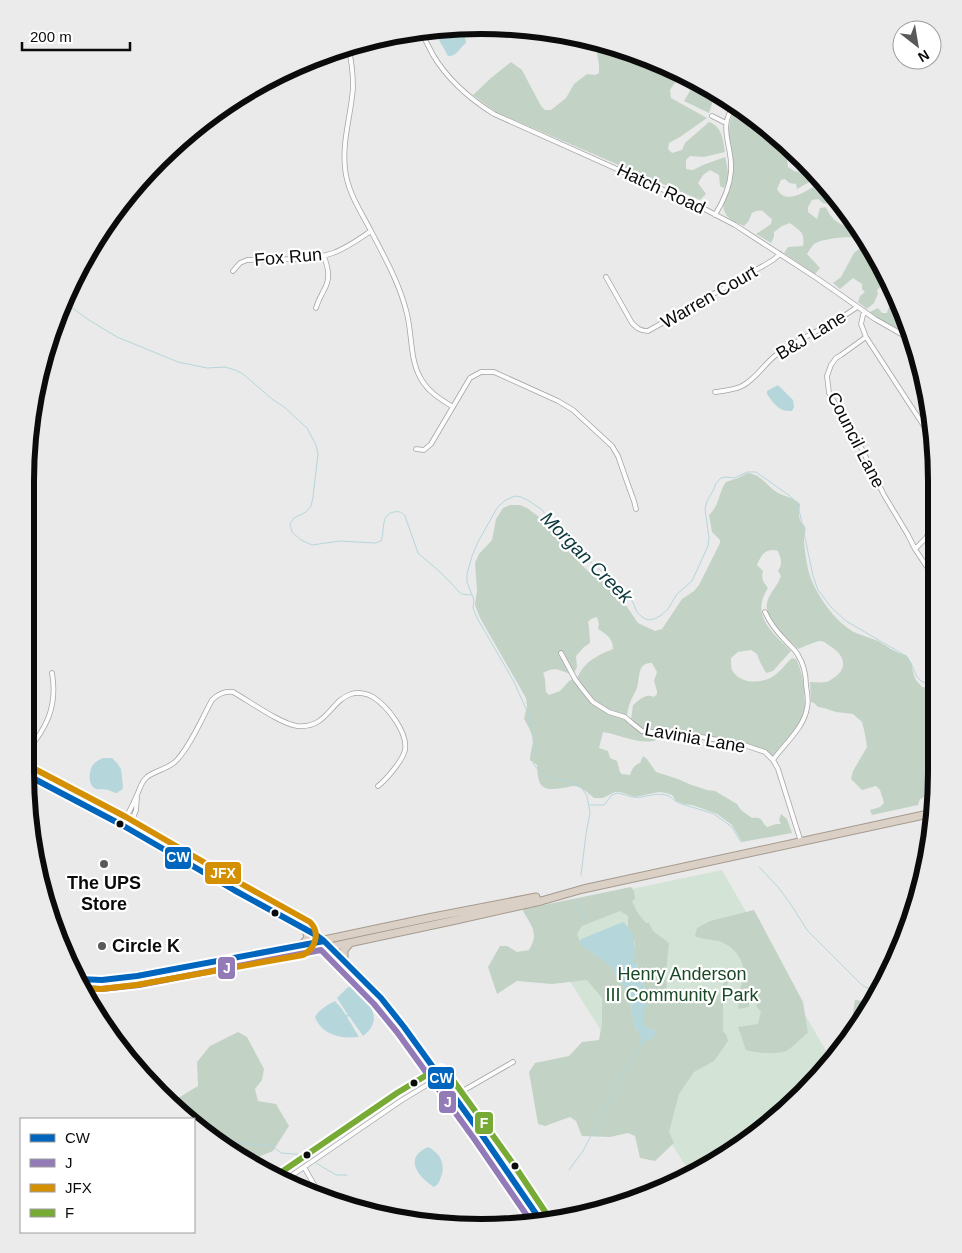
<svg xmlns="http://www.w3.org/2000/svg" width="962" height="1253" viewBox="0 0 962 1253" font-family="Arial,sans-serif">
<rect width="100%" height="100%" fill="#eaeaeb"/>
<path fill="#d3e4d6" d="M722,870L826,1051L830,1062L803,1095L734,1151L690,1173L526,911Z"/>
<path fill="#c2d3c5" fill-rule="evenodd" d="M595,43H601L656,60L712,90V104L709,113L684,101L690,91L686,83L680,79L674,84L670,90L671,98L707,118L680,137L669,143L668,149L672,153L682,150L685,143L709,122C722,126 723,140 725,152L704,157L690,156L686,160V169L693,170L703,165L725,157C728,169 730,176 724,188L720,186L719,175L710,170L703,175L698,183L706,194L700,200L496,112L473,95L491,78L511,62L522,70L541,106L545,110H551L566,98L574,84L587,74L595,75L599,73V64Z
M738,105L804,159L816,174L794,165V154L792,152L786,151L788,167L794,171L807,174L815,179L797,189L796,184L789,183L785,179L781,180L777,189C786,206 805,191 817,185L821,190L827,187C830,192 828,198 827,204L823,203L818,199L812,200L808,207V212L817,219L820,208L826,207C830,218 837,223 847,227C851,229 856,233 861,236L859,238C849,236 823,238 814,244C811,247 809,251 807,254L820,268L815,274L784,253L788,247L803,246C805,232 801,232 790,223L782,226L774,232V237L771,243L756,234L771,224L772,219C763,213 764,207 752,213L748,222L744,226C736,222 727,220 724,210C721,202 730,189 732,181C735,154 720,129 738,105Z
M864,238H865L888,284L883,285L877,290L878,294L874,303L867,309L858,302L860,296L865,292L862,289V284L853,278L840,289L833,283L841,277L854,253L864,245Z
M893,295L913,334V337L876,318L870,312L878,308L882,313H887L888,309L894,301Z
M747,473C760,473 768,487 778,493C786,497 794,497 800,504L799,515L800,521C810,529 803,534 804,542C805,551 806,561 808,569C813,591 835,623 856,633C863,636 871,638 878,641C887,646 895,653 906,655C914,663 911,671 916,680C917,682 920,684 922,687L933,688V793L920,799L918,805L872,815L870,810L880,807L884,803L880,790L876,786L862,790L851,779L853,771L867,747L865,734L862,722L853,714L836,712L824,708L818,707L814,703L811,702L810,682C815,682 820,683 825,682C828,682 830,680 832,679C849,669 845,655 830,646C827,644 824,641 820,641C817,641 803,647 798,649C785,636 759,618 769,597C773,589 777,586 781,576L778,571C783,564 781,559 778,551C766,547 761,555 757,565L763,571C761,579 763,582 768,588C750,616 772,632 791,651L773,671L766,673L760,662L757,654L751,650L738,652L731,658C731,662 731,666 732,670C740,685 763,684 775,675C781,671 786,663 792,658L796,659C801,669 803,678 804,689C804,696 806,705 804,712C800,727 781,743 772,757L766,750L743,742L670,731L642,729L631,720L633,705C640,700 645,693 654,697L657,694V691L654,681L657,672L652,663C637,662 640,678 637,688C635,693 632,697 630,703C628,707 628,711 627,715L625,716C620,715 614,714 609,711C606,709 603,705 599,703C590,697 584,688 577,679C583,662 598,655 613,649C613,638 606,634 598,629L599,624L597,617L591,619L588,622L589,627L590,643L584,647L576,656L577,667L574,673L562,651L559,653L571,674C558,670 556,666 543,673C546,679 545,685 546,692L549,695L560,691L569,681L573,679L596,705L608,714L624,718L631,726L641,732L647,734L654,733L666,735C647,750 623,735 603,732L599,748L608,751L610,758L617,761L620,772L622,774L630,775C632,769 634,765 640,763L643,756L647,759L656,772L678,779L689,784L707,790L715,791L737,804L741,810L752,818C764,817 760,821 767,827L776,824H781L779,820L781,814L787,819L792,833L742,842L732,825L717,814L692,805L684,804L676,801L672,795L666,793L659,792L635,797L620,792H615L603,798H594C588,793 582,787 574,786C570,786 566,788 562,788C540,792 538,785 537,765L530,760C530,755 531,752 532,747C535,738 529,727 524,719L527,706L526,698L480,618L475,605L477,590L475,563L479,554L492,540L496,519L503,508L510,505H520L527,508L558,531L564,542L572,549L579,562L589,572L599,575L603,578L605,584L621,598L638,623L655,631L662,629L682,599L694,591L699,585L720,543V540L712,532L709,515C720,505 718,493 726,482L738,478Z
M631,887L634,891L635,899L632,901L637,912L646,923H649L653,931L669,943L666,972L667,993L687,991L719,995L724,982H728L726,991L729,993L728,1000L723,1003V1031L726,1034L728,1041L714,1061L694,1072L679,1094L669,1132L674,1143L655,1161L640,1158L635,1136L628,1133L610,1137L582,1136L576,1121L570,1117L545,1126L538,1124L529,1072L535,1063L569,1056L582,1042L599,1040L602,1023V998L587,980L552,984L517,981L497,994L488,967L500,946H507L517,952L529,950C539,933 532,927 523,911L524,909ZM620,911L628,916V927L635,943L633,962L637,964L646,992L643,1010V1024L646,1027L654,1030C650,1035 647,1041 640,1042L641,1037L635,1027L628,993L617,977L612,967L581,944L577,934L582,926Z
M754,910L803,1002L808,1033C801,1038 792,1048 786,1051C776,1055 756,1053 746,1050L738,1027L758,1024L761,1012L757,1007L754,997L749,998V1007L738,1009C739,1003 738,996 740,989C741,986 743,982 744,978C746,962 734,945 718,941C710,939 703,940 695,936L697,928L710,921Z
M855,1000L864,1001L871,1004L861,1024L855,1022L853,1013Z
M238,1032L247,1037L264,1069L262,1080L255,1089L258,1101L276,1104L289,1126L273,1151L251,1160L248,1163L194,1121V1119H191L170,1103L198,1086L197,1062L210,1046Z"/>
<path fill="#b5d6db" d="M463,27L466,43C460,47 457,57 448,56L439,40L436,29Z
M778,385L793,400L794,407L792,411C779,412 774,404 767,394V391Z
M103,758H112L117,763L121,769L123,786L122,790L119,791L118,793C114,793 112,791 108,790C103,788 97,791 93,787C88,782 89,770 93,765C96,761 99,760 103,758Z
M623,922C636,933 635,947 634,962L636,963L646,992L647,998L646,1009L643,1010V1024L646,1027L654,1030L655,1033L651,1040L647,1039L642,1045L640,1042L641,1037L635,1027L628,993L617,977L612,967L580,944V941L581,939Z
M351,986C368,999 386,1019 363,1036L349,1016L347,1017L359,1037C341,1039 322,1035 315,1017C319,1010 327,1005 335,1001L341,1008L346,1015H348L337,998L347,988Z
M428,1147C440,1153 446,1164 441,1177C439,1182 439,1184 434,1187C418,1177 403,1158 428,1147Z"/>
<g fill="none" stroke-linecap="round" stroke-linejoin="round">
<path stroke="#b5d6db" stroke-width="1" d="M64,302L89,320L117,337L178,362L207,368L225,367L235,370L243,374L272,399L284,407L307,428L316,445L318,454L313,497L311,506L306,512L294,518L290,524L292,532L301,540L312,545L340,541L375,543L381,541C385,532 380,514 394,512C399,511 402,512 405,516L418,553L440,572L451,583L459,592L462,594L471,595
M590,805H604L612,795L617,793C623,794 628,796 633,797C641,799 655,792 666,795C672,796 673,801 679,803L714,814L732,827L741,842
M759,867L778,887L792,906L807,930L862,985L869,989L874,998
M581,875L586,834L590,813L587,796L582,788L569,781L546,777L538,770L533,763L535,747L528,713L513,680L477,618L473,608L474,600L467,582V574L472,556L478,542L497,508L502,503L506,500L515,496L521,497L529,501L541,509L552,522L562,531L566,540L573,544L582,555L610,578L623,591L630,596L637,612L642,617L648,620L654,619L660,616L668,609L677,594L692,581L708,546L709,538L705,509L707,501L713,491L716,483L721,478L725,477L734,478L747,472H756L790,496L796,502L800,514L813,576L818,590L831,607L846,621L901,653L907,658L911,663L917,677L921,681L933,686
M579,902V907L585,919
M767,1121H771
M221,1142L272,1146L281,1153L307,1155L312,1159
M316,1163L336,1175H347
M569,1170L583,1151L622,1076L641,1045"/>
<g stroke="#a4a4a5" stroke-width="5.5">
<path id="street" d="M420,31C425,39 429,47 433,55C448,80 470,99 494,114L695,204L735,225L818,279L875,319L903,335L914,340
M348,47C352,61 353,74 353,88C351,115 342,141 345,168C347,191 360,210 371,231C385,258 400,284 407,314C412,334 410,359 420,377C427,391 440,399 453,407
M712,116L726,123
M715,215C723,202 730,187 731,171C733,145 716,127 736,103
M233,271L240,263L247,260C272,259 310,261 333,253C347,248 359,239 371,231
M606,277L632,323C637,328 640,331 648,331L763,266L773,260L780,254
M316,308C318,301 321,296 324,290C331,278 328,268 324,256
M864,311L861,324L866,337L933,440
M866,337L841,355L836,358L831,365L827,376L829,393L863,451L874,475L884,495L908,535L915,549L933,576
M715,392C724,391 734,390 742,386C756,379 764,364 776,355C802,336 832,326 857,307
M416,449L424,450L431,444L470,378L481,372H494L558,401L573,410L612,446L618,456L626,479L634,501L636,509
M915,549L926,538L933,524
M765,612C770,623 776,631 785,640C789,645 795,649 798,655C803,663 806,675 806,685C807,692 809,701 807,708C804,728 784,744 773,760
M561,653L575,679L584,691L593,702L609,712L625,717L632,723L642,731L701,737L741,744L765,752L773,760L778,769L801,842
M25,754C46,729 58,707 52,673
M122,825C127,816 132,807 136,797C140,790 140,783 147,777C156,770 169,769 177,760C192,743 201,720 212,700C218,694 225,691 233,692C249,701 281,724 297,726C327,729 330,701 351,694C357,692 367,693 373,697C387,706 408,732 405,750C403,760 386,780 378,786
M129,829L136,810L137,798
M454,1096L513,1062
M304,1167L320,1195
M285,1180L402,1100L440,1077
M528,1224L539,1217"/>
</g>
<g stroke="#a4a4a5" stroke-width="7">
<path id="secondary" d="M25,774L122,825L234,890L316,935L324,941L381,998L404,1027L482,1135L541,1221"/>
</g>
<g stroke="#a49a8e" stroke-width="9">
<path id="highway" d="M302,945L308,938L306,930
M344,962V950L350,943
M78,979L95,980H111L234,959L428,918L536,897
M81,987L106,988L138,984L242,966L456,920L541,901L583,889L933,813"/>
</g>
<use href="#street" stroke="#fcfcfc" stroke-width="4"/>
<use href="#secondary" stroke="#f2efec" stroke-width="5"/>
<use href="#highway" stroke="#dbd0c6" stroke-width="7"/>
<g stroke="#fff" stroke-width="10">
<path id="bus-1" d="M25,774L122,825L234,890L316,935L324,941L381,998L404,1027L482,1135L541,1221
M78,979L102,980L137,976L324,941"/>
</g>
<g stroke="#fff" stroke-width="10">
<path id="bus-2" d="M81,988L102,989L139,985L321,950L374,1004L397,1032L475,1140L532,1223"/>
</g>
<g stroke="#fff" stroke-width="10">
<path id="bus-3" d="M29,766L126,817L238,882L310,922C321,933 315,949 303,955L136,985L101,989L81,988"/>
</g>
<g stroke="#fff" stroke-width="10">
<path id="bus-4" d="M280,1173L397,1093L435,1070L441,1068L447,1072L514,1165L548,1216"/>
</g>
<use href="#bus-1" stroke="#0065bd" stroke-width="6"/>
<use href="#bus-2" stroke="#937bb8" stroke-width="6"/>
<use href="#bus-3" stroke="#d48f02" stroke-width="6"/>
<use href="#bus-4" stroke="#78aa36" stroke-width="6"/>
</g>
<g fill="#0b0b0c" stroke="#fff" stroke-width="2">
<circle cx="120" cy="824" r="4.5"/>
<circle cx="275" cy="913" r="4.5"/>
<circle cx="414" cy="1083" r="4.5"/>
<circle cx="307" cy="1155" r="4.5"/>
<circle cx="515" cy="1166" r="4.5"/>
</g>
<g fill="#59595a" stroke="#fff" stroke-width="2">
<circle cx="104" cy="864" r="5"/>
<circle cx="102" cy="946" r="5"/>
</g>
<g text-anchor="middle" stroke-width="4.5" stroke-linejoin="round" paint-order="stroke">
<g font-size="18" fill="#0b0b0c" stroke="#fff">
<text transform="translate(661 189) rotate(25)" y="6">Hatch Road</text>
<text transform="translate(288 257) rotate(-5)" y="6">Fox Run</text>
<text transform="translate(709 297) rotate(-30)" y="6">Warren Court</text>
<text transform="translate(811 335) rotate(-31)" y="6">B&amp;J Lane</text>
<text transform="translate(856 440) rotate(63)" y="6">Council Lane</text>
<text transform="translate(695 738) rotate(10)" y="6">Lavinia Lane</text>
</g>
<g font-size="18" font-weight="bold" fill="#0b0b0c" stroke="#fff">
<text x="104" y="889">The UPS<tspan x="104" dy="21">Store</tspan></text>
<text x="112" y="952" text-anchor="start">Circle K</text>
</g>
<g font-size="18" fill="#1a4926" stroke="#fff">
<text x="682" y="980">Henry Anderson<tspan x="682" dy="21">III Community Park</tspan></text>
</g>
<g font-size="19" font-style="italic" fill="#08373c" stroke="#fff">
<text transform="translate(587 557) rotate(45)" y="7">Morgan Creek</text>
</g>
</g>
<path d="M0 0H962V1253H0ZM481 34H481A447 447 0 0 1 928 481V772A447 447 0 0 1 481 1219H481A447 447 0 0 1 34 772V481A447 447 0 0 1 481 34Z" fill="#ebebec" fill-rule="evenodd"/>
<path fill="none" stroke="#0b0b0c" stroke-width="6" d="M481 34H481A447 447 0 0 1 928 481V772A447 447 0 0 1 481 1219H481A447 447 0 0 1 34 772V481A447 447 0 0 1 481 34Z"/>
<g stroke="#fff" stroke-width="2">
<rect x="164" y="846" width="28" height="24" rx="5" fill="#0065bd"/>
<rect x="204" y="861" width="38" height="24" rx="5" fill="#d48f02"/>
<rect x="217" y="956" width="19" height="24" rx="5" fill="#937bb8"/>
<rect x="427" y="1066" width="28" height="24" rx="5" fill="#0065bd"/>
<rect x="438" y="1090" width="19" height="24" rx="5" fill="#937bb8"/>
<rect x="474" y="1111" width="20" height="24" rx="5" fill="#78aa36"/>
</g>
<g font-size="14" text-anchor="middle" font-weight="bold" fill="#fff">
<text x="178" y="862">CW</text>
<text x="223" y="878">JFX</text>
<text x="227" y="973">J</text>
<text x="441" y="1083">CW</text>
<text x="448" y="1107">J</text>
<text x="484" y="1128">F</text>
</g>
<rect x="20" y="1118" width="175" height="115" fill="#ffffff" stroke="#9d9d9e"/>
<rect x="30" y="1134" width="25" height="8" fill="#0065bd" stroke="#9d9d9e"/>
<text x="65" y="1143" font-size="15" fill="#0b0b0c">CW</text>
<rect x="30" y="1159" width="25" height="8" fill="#937bb8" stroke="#9d9d9e"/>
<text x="65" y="1168" font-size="15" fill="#0b0b0c">J</text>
<rect x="30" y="1184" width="25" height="8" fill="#d48f02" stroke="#9d9d9e"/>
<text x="65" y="1193" font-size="15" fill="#0b0b0c">JFX</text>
<rect x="30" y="1209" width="25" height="8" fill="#78aa36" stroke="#9d9d9e"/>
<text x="65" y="1218" font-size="15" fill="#0b0b0c">F</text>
<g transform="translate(917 45) rotate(149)"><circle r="24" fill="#ffffff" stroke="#9d9d9e"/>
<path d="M0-4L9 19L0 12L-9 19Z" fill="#59595a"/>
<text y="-8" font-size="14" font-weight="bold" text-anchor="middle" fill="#0b0b0c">N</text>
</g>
<path d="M22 42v8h108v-8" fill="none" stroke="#0b0b0c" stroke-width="2.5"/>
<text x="30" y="42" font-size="15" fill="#0b0b0c" stroke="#ffffff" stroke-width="4" paint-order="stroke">200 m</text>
</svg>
